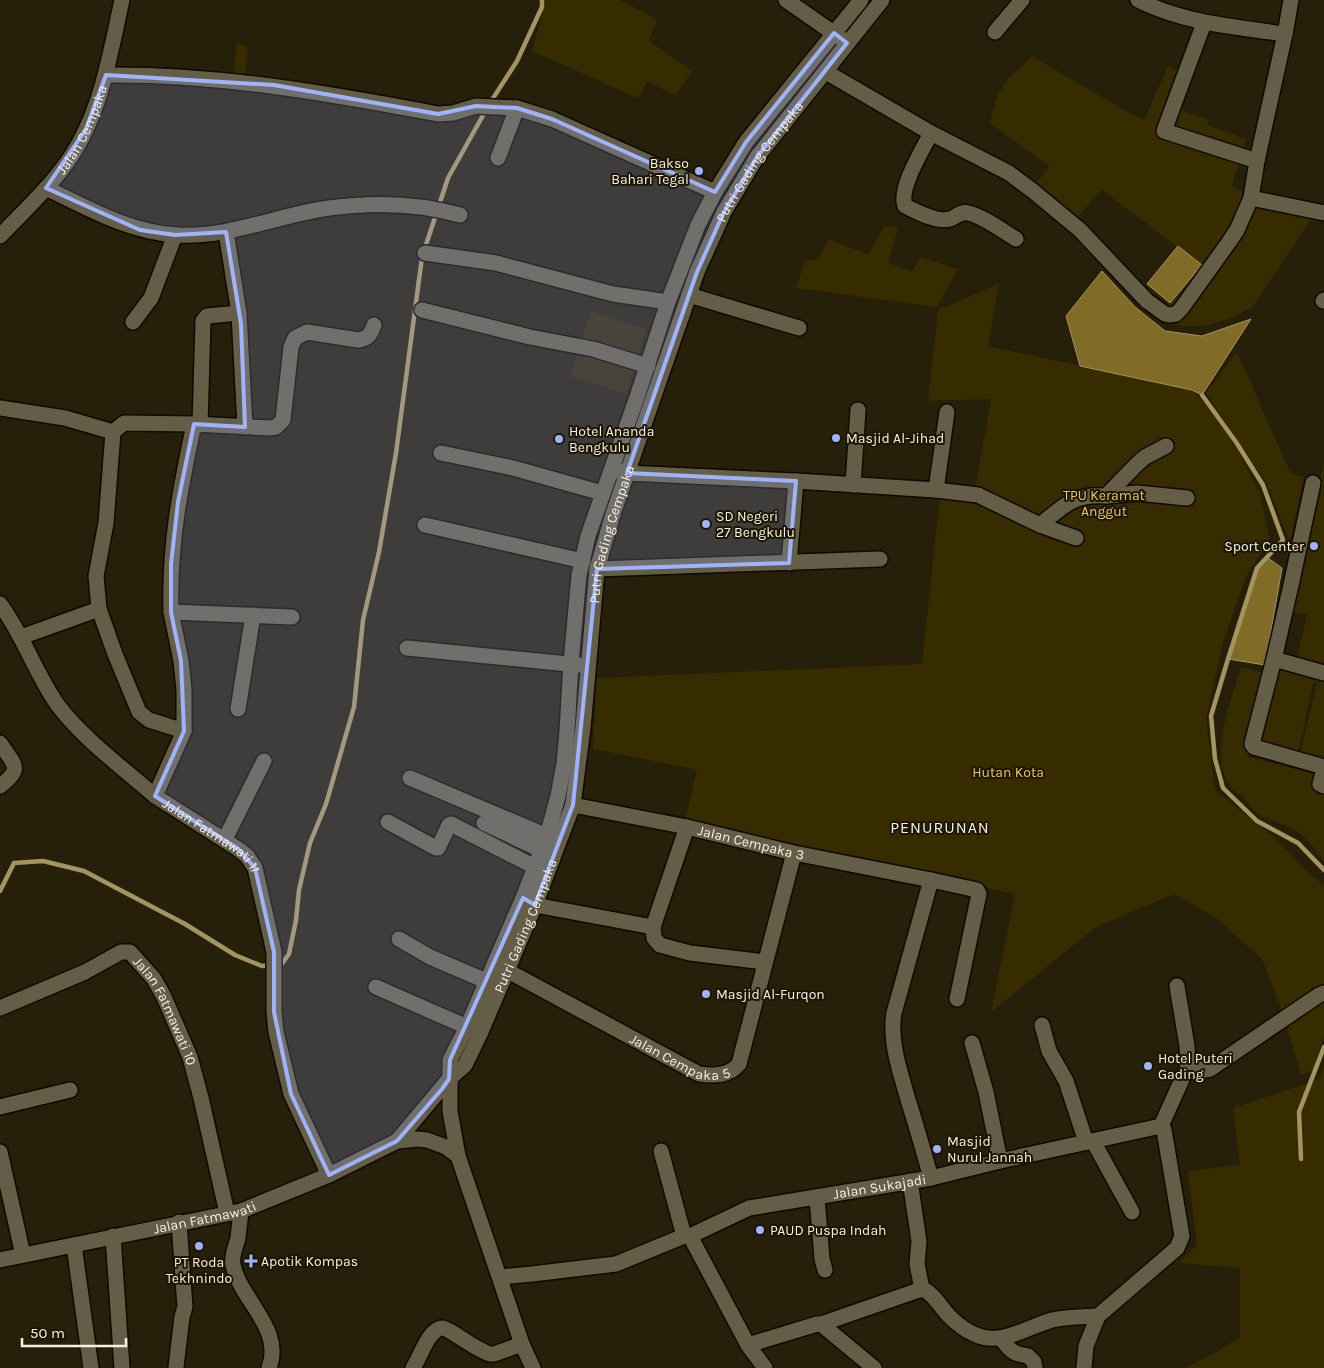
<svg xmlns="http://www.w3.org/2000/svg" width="1324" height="1368" viewBox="0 0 1324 1368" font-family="Karla,sans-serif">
<rect width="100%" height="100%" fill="#26200a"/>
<path fill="#32290b" d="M591,311L646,329L626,394L570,376Z"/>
<path fill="#372b00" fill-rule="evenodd" d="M546,0H620L657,19L649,41L692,71L676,95L647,82L638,98L532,51Z
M237,43L247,46L246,73H234Z
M1032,56L1129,113L1144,120L1168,66L1183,73L1172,107L1209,120L1207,125L1246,139L1232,186L1311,219L1252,308L1228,319L1205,326H1182L1160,316L1201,265L1101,189L1074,222L1034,187L1049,166L990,123L997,96L1008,79Z
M884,226L898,228L888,263L912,271L921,257L958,269L937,307L796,288L805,261L817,259L829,240L869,254Z
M999,284L988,346L1192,390L1212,411L1234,443L1259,491L1270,539L1248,572L1223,642L1206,719L1215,790L1274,837L1306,871L1324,885V1035L1313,1071L1301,1075L1282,1010L1262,959L1215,917L1174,894L1096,927L991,1012L1015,894L846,857L684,824L697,770L593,749L597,678L922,664L941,486L975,490L991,399L928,401L938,310Z
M1237,352L1291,474L1304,476L1290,542L1267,484L1206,393Z
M1324,462V663L1297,657L1307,615L1289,611Z
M1241,667L1267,674L1248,757L1320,775L1316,793L1324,795V861C1316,851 1309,840 1298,832C1287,824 1272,822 1260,815C1252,811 1250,804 1244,798C1240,793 1233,792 1230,786C1209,754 1231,700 1241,667Z
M1276,667L1324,678V761L1256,753ZM1313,683L1317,684L1300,754H1298Z
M1324,1066V1368H1185L1211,1355L1240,1337V1268L1179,1263L1197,1245L1188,1171L1240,1165L1233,1108L1319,1079Z"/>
<path fill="#806c27" stroke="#a39460" d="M1178,246L1202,265L1170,303L1147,284Z
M1102,271L1135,307L1165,331L1202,336L1251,319L1202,395L1192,390L1080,366L1066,316Z
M1268,558L1282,568L1265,665L1228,659L1257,568Z"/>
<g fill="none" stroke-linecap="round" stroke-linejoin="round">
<path stroke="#a39460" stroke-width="4.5" d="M490,103L517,61L542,7V0
M1202,395L1236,442L1263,485L1283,540L1257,568L1228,659L1211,716L1215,759L1223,788L1257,821L1298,843L1324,870
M0,891L14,863L43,861L84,871L185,924L235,955L262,966L270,965
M278,965H281L289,954L296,920L299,890L310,843L326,804L354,707L363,620L379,552L396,453L422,257L448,178L486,110
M1301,1159L1299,1112L1324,1047"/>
<g stroke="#0f0900" stroke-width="18">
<g id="minor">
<path d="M786,0L842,39"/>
<path d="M1138,0C1184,23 1235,27 1285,34"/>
<path d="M1204,23L1164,131L1257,161"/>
<path d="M995,32L1022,0"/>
<path d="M826,72L931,133L1009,173L1033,191L1080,230L1147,301L1165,314L1169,315L1176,314L1181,309L1229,242L1237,230L1251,198L1257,161L1285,34L1291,0"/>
<path d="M106,75C219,74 327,93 438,114L453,113L476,106L517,108L552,119L715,192"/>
<path d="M931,133C923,149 898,189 905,206C916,211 937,223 950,219C956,217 961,211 968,213C985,217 1001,230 1016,239"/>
<path d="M498,158L517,108"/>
<path d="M46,188C87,208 131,233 177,235C229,238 278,215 329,208C373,202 418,203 460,215"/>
<path d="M1251,198L1324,213"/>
<path d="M226,232L239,313"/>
<path id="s1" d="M0,236C21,214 44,193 62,169C100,120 109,59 122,0"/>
<path d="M425,253L496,263L613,294L668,302"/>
<path d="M689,295L799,328"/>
<path d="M1323,301L1324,300"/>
<path d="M422,310L530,337L593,349L648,366"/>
<path d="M133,322L151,298L175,235"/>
<path d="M0,408L65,418L113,432L124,423L194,424L270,428L276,427L283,420L291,347L295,338L307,332L358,340C368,339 371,334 374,325"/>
<path d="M194,424C180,490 169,544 171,612L292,617"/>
<path d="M200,425L203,321L207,316L239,313L245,427"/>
<path d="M113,432L106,523L96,576L99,609L115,654L139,712L149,720L184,731"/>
<path d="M441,453L513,468L602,493"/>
<path d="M618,471L627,473L796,481L936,490L978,495L1040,525C1065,505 1073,494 1106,496L1137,464L1145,457L1166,446"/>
<path d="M1313,483L1291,585L1274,659L1324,673"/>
<path d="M853,485L858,410"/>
<path d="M936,490L947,412"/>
<path d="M1106,496L1137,493L1187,498"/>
<path d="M425,525L583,561"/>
<path d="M1040,525L1076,538"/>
<path d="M789,563L796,481"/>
<path d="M597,569L880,559"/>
<path d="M0,604C23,635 35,672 57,704C80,736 124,769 155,796"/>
<path id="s2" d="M171,612L181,661L184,690V731L155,796L238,849L247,856L255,868L274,952V1012L276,1032L291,1094L329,1175"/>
<path d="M21,637L99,609"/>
<path d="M407,648L579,665"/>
<path d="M1274,659L1252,744L1254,747L1324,767"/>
<path d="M238,709L253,615"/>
<path d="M0,743C14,765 24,768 0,786"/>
<path d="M1324,768L1320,784L1324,786"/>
<path d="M410,778L547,836"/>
<path id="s3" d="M573,805L687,827L794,853L931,880L977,890L979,894L957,999"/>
<path d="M388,822L436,848H438L449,825L451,824L535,867"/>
<path d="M484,823L541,850"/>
<path d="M225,839L264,761"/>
<path d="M931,880L894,1013C889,1043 901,1074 909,1103C917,1128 924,1153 931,1178"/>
<path d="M528,901L535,905L653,927L687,827"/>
<path d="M653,927L654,938L660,945L690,953L765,962"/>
<path d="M399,939L430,957L486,981"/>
<path id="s4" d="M508,971L699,1074C714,1076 729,1076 739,1064L794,853"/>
<path d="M376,987L467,1027"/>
<path id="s5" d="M0,1008L85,972L121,952H130L154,979L164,997L190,1057L201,1098L227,1213"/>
<path d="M1042,1025L1049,1051L1066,1081L1086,1142"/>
<path d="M972,1043L986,1092L1000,1161"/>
<path d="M1188,1066L1204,1070L1210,1069L1319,995L1324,993"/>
<path d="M0,1107L70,1090"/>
<path d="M1161,1126L1188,1066L1187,1046L1177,986"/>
<path id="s6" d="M397,1141L449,1079L465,1065L480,1034L535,905L573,805L583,728L597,569L613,514L697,272L724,212L757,157L882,0"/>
<path d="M1093,1141L1132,1212"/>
<path d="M661,1151L684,1236"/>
<path d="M0,1152L23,1255"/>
<path d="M458,1156L450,1111V1060L467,1027L523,898L547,836L558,796L564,764L567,731L571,663L579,575L588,536L637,397L668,302L698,225L715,192L746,142L861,0"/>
<path d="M910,1181L919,1241L917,1264L922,1289"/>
<path d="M817,1197L822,1259L825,1270"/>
<path d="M241,1211C240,1220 239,1229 238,1238C236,1246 231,1256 233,1265C241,1301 284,1329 269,1368"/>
<path d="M113,1236L122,1368"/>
<path d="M690,1236L748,1345L765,1368"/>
<path d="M74,1245L91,1368"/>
<path id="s7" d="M0,1260L241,1211L329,1175L397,1141L418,1139L427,1140L446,1147L458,1156L522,1344L533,1368"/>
<path id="s8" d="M500,1277L532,1274L616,1264L684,1236H690L749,1208L931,1178L1000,1161L1161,1126L1164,1130L1182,1236L1177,1248L1098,1316L1086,1346L1084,1368"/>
<path d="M821,1324L874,1368"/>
<path d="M1001,1338C1010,1350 1012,1354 1028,1356L1034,1362L1035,1368"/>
<path d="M748,1345L817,1324H821L922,1289C933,1292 941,1308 949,1316C956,1323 965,1330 974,1334C1000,1347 1027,1327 1052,1320C1066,1317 1082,1317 1098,1316"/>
<path d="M176,1367L182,1317L185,1307L179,1222"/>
<path d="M413,1368C420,1357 424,1343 432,1334C435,1331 438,1328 442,1328C449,1328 477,1351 490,1354H494L522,1344"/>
</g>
</g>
<use href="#minor" stroke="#655e47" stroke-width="15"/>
</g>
<path fill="#9fb3fd" fill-opacity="0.2" stroke="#9fb3fd" stroke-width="4" stroke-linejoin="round" d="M834,33L847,43L757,157L724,212L697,272L627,473L796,481L789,563L597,569L573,805L535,905L523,898L450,1060L449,1079L442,1089L397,1141L329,1175L291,1094L274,1012V952L255,868L238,849L155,796L184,731L181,661L171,612V564L178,502L194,424L245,427L241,324L226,232L175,235L140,230L46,188L86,129L106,75L274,85L438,114L476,106L517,108L552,119L715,192L746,142Z"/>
<g fill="#9fb3fd" stroke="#1d1603" stroke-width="2">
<circle cx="699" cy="171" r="5"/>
<circle cx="836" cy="438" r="5"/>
<circle cx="559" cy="439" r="5"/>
<circle cx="706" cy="524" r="5"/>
<circle cx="1314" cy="546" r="5"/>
<circle cx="706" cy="994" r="5"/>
<circle cx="1148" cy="1066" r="5"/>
<circle cx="937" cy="1149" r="5"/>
<circle cx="760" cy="1230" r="5"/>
<circle cx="199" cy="1246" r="5"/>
<path d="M248.5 1253.5h5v5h5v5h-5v5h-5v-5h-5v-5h5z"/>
</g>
<g text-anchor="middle" stroke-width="4" stroke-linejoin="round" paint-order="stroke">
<g font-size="14" fill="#f5f1e4" stroke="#1d1603">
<text dy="5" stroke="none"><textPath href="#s1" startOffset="136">Jalan Cempaka</textPath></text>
<text dy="5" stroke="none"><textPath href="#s6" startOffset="1062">Putri Gading Cempaka</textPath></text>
<text dy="5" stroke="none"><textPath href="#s6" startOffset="658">Putri Gading Cempaka</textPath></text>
<text dy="5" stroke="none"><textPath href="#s2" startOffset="261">Jalan Fatmawati 11</textPath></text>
<text dy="5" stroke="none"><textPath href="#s3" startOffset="182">Jalan Cempaka 3</textPath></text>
<text dy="5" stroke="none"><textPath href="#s6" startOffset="254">Putri Gading Cempaka</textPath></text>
<text dy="5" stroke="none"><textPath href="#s5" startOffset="212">Jalan Fatmawati 10</textPath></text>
<text dy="5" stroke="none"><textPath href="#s4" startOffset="194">Jalan Cempaka 5</textPath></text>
<text dy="5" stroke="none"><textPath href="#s8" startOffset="394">Jalan Sukajadi</textPath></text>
<text dy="5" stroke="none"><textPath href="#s7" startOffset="209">Jalan Fatmawati</textPath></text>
</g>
<g font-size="14" fill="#f5f1e4" stroke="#1d1603" text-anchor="start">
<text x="689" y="168" text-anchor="end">Bakso<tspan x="689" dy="16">Bahari Tegal</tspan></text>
<text x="569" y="436">Hotel Ananda<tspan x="569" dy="16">Bengkulu</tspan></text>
<text x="846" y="443">Masjid Al-Jihad</text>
<text x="716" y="521">SD Negeri<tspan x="716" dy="16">27 Bengkulu</tspan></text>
<text x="1304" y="551" text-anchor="end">Sport Center</text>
<text x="716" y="999">Masjid Al-Furqon</text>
<text x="1158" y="1063">Hotel Puteri<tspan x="1158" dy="16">Gading</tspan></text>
<text x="947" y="1146">Masjid<tspan x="947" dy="16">Nurul Jannah</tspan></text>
<text x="770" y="1235">PAUD Puspa Indah</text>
<text x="261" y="1266">Apotik Kompas</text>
<text x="199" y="1267" text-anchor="middle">PT Roda<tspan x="199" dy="16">Tekhnindo</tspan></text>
</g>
<g font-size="14" fill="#eec950" stroke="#1d1603">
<text x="1104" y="500">TPU Keramat<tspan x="1104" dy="16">Anggut</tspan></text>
<text x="1008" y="777">Hutan Kota</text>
</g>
<g font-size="16" letter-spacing="1" fill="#f5f1e4" stroke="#1d1603">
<text x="940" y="833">PENURUNAN</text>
</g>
</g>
<path d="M22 1338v8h104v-8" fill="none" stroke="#f5f1e4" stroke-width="2.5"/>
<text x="30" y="1338" font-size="15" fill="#f5f1e4" stroke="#1d1603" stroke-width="4" paint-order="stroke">50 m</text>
</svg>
